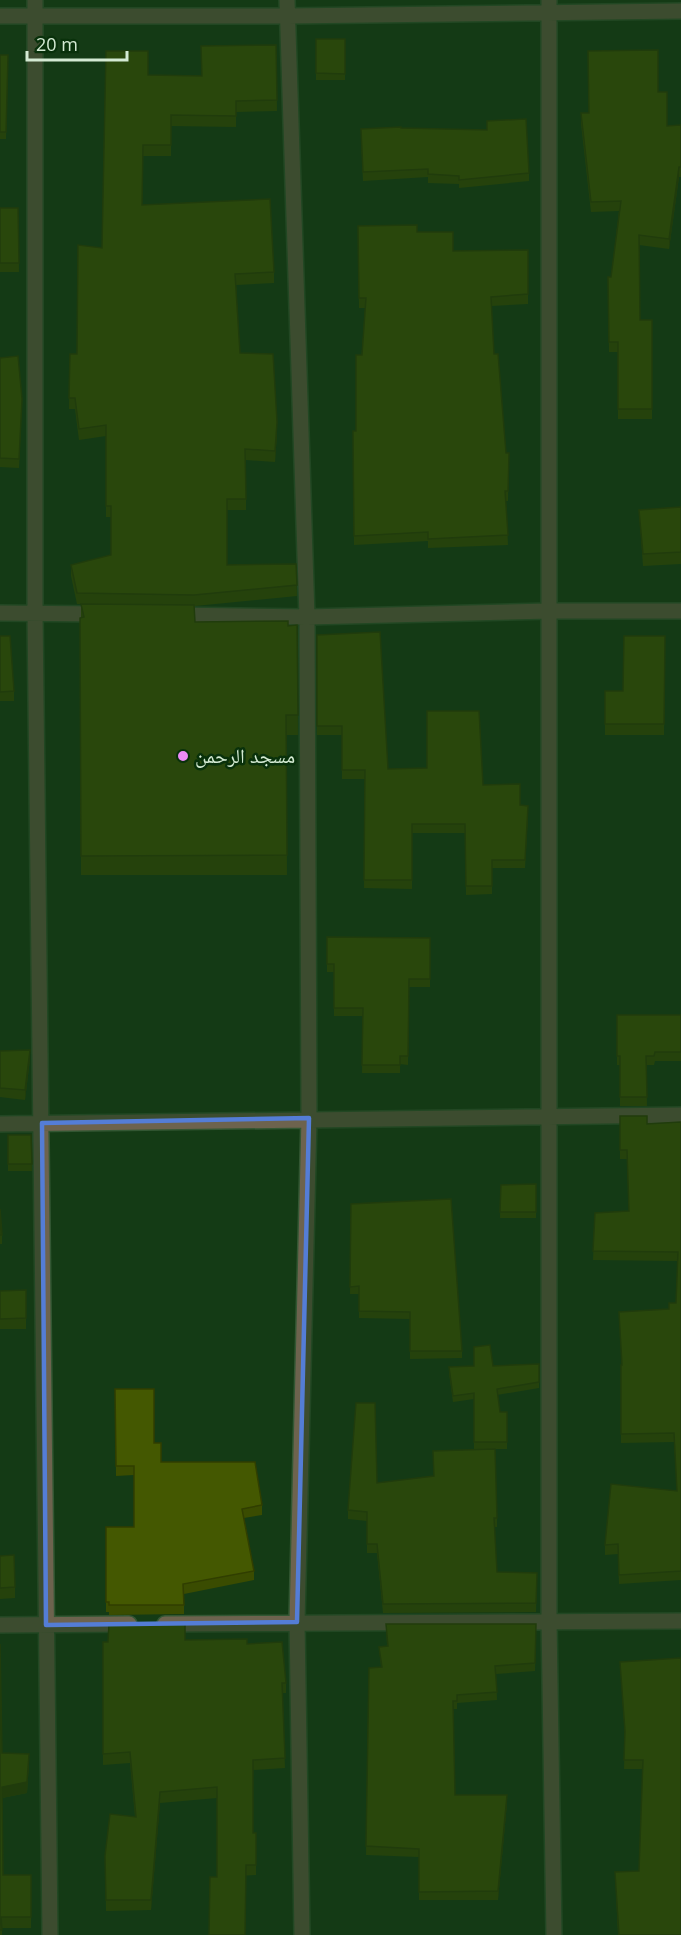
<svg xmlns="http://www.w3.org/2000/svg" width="681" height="1935" viewBox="0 0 681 1935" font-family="'Open Sans','Noto Naskh Arabic',sans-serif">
<rect width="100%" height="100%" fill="#143b15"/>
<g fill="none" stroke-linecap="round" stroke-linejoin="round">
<g stroke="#335733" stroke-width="18">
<path id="minor" d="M35,0V613L50,1935
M287,0L307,617L309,1118L297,1622L302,1935
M549,0V1621L554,1935
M0,16H287L681,11
M0,613L99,614
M174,615L307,617L549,611H681
M0,1124L681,1115
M165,1624L681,1621
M0,1625L129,1624"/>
</g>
<use href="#minor" stroke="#6d634e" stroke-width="15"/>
</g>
<path fill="#3a4c01" d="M316,39H345V80H316Z
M276,45L277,111L236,112V127L171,126V156H143L142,205L274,272V283L236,285L240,353L277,433L275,462L246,460V510H227V565L296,564L297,596L195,606V622L288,626L297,625L298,735H286L287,875H81L80,618H81V604H77L71,576V565L111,555V517H106V436L79,440L75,409H69L70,354H77L102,248L148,75L202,76Z
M0,55H8L6,139H0Z
M658,92L667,126L681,125V177H679L669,249L639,245L640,320H652V419H618V352H609L608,277H611L619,211L591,212L581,124V113H589Z
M401,128L529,173V181L459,188V184L428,183V177L363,181L361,137Z
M0,208H18L19,272H0Z
M358,226L417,232L453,251L528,250V304L491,306L494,354L506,453H509L508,501H506L508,545L428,548V541L354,545L353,431H356L365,308H359Z
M0,358L22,399L19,468L0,467Z
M681,507V564L643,566L639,510Z
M317,635L388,769L483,785L520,805L528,814L525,868H492V894L466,895L465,833H412V889L364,888L365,779H342V735H317Z
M0,636L14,691V701H0Z
M665,636L664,735H605V691H623Z
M327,937L430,938V987H409L408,1065L400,1064V1073H362L363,1016H334V972H327Z
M617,1015H681V1061H655L654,1065H646L647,1106H620V1065H617Z
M0,1051L30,1059L25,1100L0,1097Z
M681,1122V1580L619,1584L618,1554L605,1555V1545L677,1490L674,1442L621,1443V1365H622L619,1312L669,1309L676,1303L678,1261L593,1260L595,1213L629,1211L627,1159H620V1150L647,1124Z
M8,1135H31L32,1171H8Z
M536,1184V1218H500L501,1185Z
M351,1204L462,1351V1358L410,1359V1319L359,1318V1294H350Z
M0,1209L2,1235V1244H0Z
M26,1290V1329H0V1291Z
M539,1364V1388L497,1395L500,1412H507V1449H474V1399L453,1402L449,1373V1367Z
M115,1389L154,1443L161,1462L262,1505V1515L244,1518L254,1571V1580L184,1594V1614L109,1615V1612H106V1527H134V1475L116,1476Z
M377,1483L497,1518V1527H494L497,1572L537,1573L536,1612L383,1613L377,1553H367V1521L348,1519V1510Z
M0,1556L15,1587V1598L0,1599Z
M386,1624H536L535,1671L496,1674L497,1700L457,1703V1709H453L455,1795L507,1803L498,1900H419V1857L366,1855L369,1668L381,1667L379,1647L387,1646Z
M103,1642L247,1644L286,1683V1693H282L285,1768L253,1770V1833H256V1875L217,1877V1798L160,1803L151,1910L106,1911L105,1856L135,1817L130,1763L103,1765Z
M0,1644L2,1753L29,1764L27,1793L2,1798L3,1875L31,1917V1928H2V1935H0Z
M681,1658V1935H618L615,1872L639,1871L643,1769H624L625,1738L620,1662Z"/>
<path fill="#303e01" d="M679,167V177L669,249V239Z
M277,422V433L275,462V451Z
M30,1050V1059L25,1100V1090Z
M29,1754L27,1793L2,1798V1787Z
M160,1792V1803L151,1910V1900Z
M507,1795V1803L498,1900V1891Z"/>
<path fill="#445801" stroke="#303e01" stroke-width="1.5" d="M316,39H345V74L316,73Z
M276,45L277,100L236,101V116L171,115V145H143L142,205L270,199L274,272L235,274L240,353L273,354L277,422L275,451L245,449L246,499H227V565L296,564L297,585L194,595L77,593L71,565L111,555V506H106V425L79,429L75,398H69L70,354H77L78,245L102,248L106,51H148V75L202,76L201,46Z
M658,50V92H667V126L681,125V167H679L669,239L639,235L640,320H652V409H618V342H609L608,277H611L621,201L591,202L581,113H589L588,51Z
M0,55H8L6,132H0Z
M526,119L529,173L459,180V176L428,174V169L363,172L361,129L401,127V128L487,130V121Z
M0,208H18L19,263H0Z
M417,225V232H453V251L528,250V294L491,297L494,354H498L506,453H509L508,491H505L508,535L428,539V532L354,536L353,431H356V355H362L366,298H359L358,226Z
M18,356L22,399L19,459L0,458V358Z
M681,507V552L643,554L639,510Z
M81,604L194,605L195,622L288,621V626L297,625L298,715H286L287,855L81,856L80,618L84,617Z
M380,632L388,769L427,768V711H479L483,785L520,784V805L528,806L525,860H492V886H466L465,824H412V880H364L365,770H342V726H317V635Z
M0,636H10L14,691L0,692Z
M624,636H665L664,724H605V691H623Z
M327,937L430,938V979H409L408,1056H400V1065H362L363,1008H334V964H327Z
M617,1015H681V1052H655L654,1056H646L647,1097H620V1056H617Z
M30,1050L25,1090L0,1088V1051Z
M620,1116H647V1124L681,1122V1571L619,1575L618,1544L605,1545L611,1484L677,1491L674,1433L621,1434V1365H622L619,1312L669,1309V1303H676L678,1252L593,1251L595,1213L629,1211L627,1150H620Z
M8,1135H31L32,1164H8Z
M536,1184V1212H500L501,1185Z
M451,1199L462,1351H410V1312L359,1311V1286L350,1287L351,1204Z
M0,1209L2,1235H0Z
M26,1290V1318L0,1319V1291Z
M490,1345L493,1366L539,1364V1382L497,1389L500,1412H507V1442H474V1393L453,1396L449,1367L474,1366V1347Z
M115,1389H154V1443H161V1462H255L262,1505L242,1509L254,1571L183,1584L184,1605H109V1602H106V1527H134V1466H116Z
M356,1403H375L377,1483L434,1476L433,1451L495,1449L497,1518H494L497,1572L537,1573L536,1603L383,1604L377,1544H367V1512L348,1510Z
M14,1555L15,1587L0,1588V1556Z
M185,1623V1640L247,1639V1644L282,1642L286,1683H282L285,1758L253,1760V1833H256V1865H246L245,1935H209L210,1877H217V1787L160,1792L151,1900H106L105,1856L110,1814L136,1817L130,1752L103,1754V1642H108L109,1624Z
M386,1624H536L535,1663L495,1666L497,1692L457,1695V1701H453L455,1795H507L498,1891L419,1892V1849L366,1846L369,1668L382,1667L379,1647L388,1646Z
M0,1644L2,1753L29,1754L27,1782L2,1787L3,1875H31V1917H1L2,1930H0Z
M681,1658V1935H619L615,1872L639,1871L643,1760H624L625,1731L620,1662Z"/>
<path d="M0 0H681V1935H0ZM309,1118L297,1622L46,1625L42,1123Z" fill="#143b15" fill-opacity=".55" fill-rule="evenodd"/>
<path fill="none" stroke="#547dd6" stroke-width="4.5" stroke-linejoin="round" d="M309,1118L297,1622L46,1625L42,1123Z"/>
<circle fill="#ee8bf8" stroke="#09310b" stroke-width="2" cx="183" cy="756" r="6"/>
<g text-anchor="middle" stroke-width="5" stroke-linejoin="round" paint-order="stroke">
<g font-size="20" fill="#d4ead3" stroke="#09310b" text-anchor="start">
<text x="195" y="763">مسجد الرحمن</text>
</g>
</g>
<path d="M27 51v9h100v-9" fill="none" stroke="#d4ead3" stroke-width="3"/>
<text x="36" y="51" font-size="18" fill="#d4ead3" stroke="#09310b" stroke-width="4.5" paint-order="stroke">20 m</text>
</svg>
